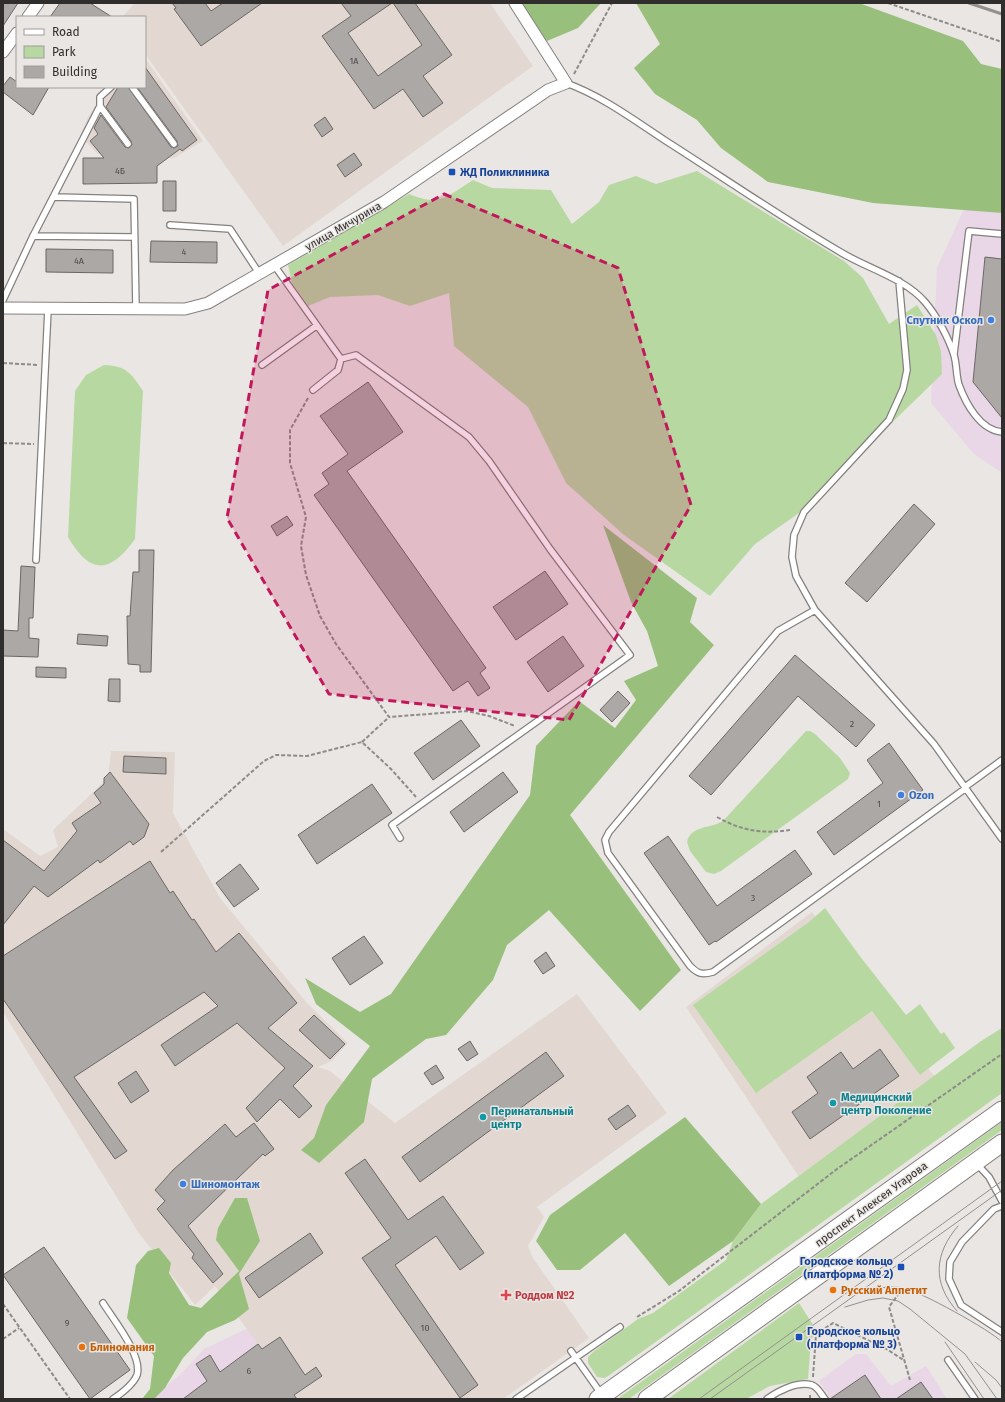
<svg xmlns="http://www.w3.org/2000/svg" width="1005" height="1402" viewBox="0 0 1005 1402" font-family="'Fira Sans',sans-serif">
<rect width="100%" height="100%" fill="#eae6e3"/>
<path fill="#e9d6e7" d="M964,209L1002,213V473L974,454L931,403L937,268Z
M263,1321L319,1399H151L181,1374L204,1349Z
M856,1354H866L891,1386L926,1366L947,1399H831L819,1381Z"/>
<path fill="#e2d8d1" d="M135,3H490L533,66L283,246L145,54V17H122Z
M145,58L203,141L174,158L98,154L80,136L88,117L107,87H145Z
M111,751L175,752L173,813L220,898L307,1003L348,1043L332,1061L318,1067L330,1071L395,1123L577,994L667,1113L537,1207L544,1217L528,1246L533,1258L589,1338L503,1399H299L215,1286L195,1305L138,1232L3,1012V829L40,856L58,847L53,830L108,778Z
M812,912L940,1084L803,1183L686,1007Z"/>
<path fill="#b7d9a1" d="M697,171L844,261L863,278L889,324L917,305L936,335L941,351L942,374L799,513L755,544L710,596L624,535L566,483L528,407L454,346L449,293L410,306L378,295L330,297L308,306L292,283L288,265L409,194C439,207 448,196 473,180L492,188L551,190L572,224L599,202L609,185L636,176L656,184Z
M104,365C127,366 131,373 143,391L135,539C110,574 90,575 68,537L75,391L86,375Z
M806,731H810L815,734L840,758L850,773L848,779L721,871L714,874L706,872L690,851L687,842C691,825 710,829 723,821Z
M825,908L859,955L906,1015L920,1004L941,1034L944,1032L955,1048L920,1075L872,1011L756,1093L693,1005L809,922Z
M1002,1028V1093L611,1374L605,1378L597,1377L588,1363V1357L593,1352L638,1319L653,1313L726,1260L733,1241L761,1204L981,1041Z
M1002,1122V1130L629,1399H620V1397Z
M799,1303L817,1331L811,1340L808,1379L770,1386L746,1399H668Z"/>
<path fill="#98c07c" d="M520,3H601L578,28L547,41Z
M636,3H859L963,41L981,64L1002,69V213L873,203L768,182L721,148L697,120L655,94L634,68L660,44Z
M603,525L697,598L690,622L714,645L570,815L681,970L640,1011L549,910L507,945L493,980L446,1035L426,1039L372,1079L364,1122L319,1163L301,1150L314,1138L326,1105L370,1046L316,1004L305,978L360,1012L391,994L530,795L536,746L579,701L615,728L636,700L624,681L658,666L647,631L631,602Z
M685,1117L761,1204L733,1241L669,1286L625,1233L580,1270H557L536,1241L550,1215Z
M235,1198H247L260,1241L239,1274L249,1309L235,1320L207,1332L183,1358L165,1388L154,1399H142L150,1389L154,1356L127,1318L136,1265L148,1251L159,1248L171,1263L169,1273L189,1305L201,1308L239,1271L216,1240L218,1228Z"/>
<path fill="#aca8a6" stroke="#6b6765" d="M3,3H18L3,26Z
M60,3H90L112,17H50Z
M172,3H205L211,11L223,3H262L201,46L174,9L176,8Z
M341,3H392L348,33L378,76L422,45L393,3H415L452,55L423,76L443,103L423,117L403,89L374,109L322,36L351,16Z
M145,67L197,140L182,151L180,149L157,166V183L83,184V158H104L90,141L98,134L94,128L101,115L125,147L129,148L132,145L131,141L106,107L118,87H128L171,147L174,148L178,146L177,141L137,87H145Z
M10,77L17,82V87H49L33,115L3,92V86Z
M325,117L333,129L322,137L314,125Z
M354,153L362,165L345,177L337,165Z
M163,181H176V211H163Z
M151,241L217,242V263L150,262Z
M46,249L113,250V273L46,272Z
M985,257L1002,259V418L973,382Z
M368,382L403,432L347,471L486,668L480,673L490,688L478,696L468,681L453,691L314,495L329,484L322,473L348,454L320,416Z
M914,504L935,524L867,602L845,583Z
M287,516L293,525L277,536L271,526Z
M139,550H154L151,672H140V665L128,664L127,616H130L133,572H139Z
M21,566L35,567L33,618H29V638L39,639L38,657L3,656V630L18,631Z
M545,571L568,604L516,640L493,607Z
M78,634L108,636L107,646L77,644Z
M563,636L584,666L548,692L527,662Z
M795,655L875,725L856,747L798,696L711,795L689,776Z
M36,667L66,668V678L36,677Z
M109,679H120V702L108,701Z
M618,691L630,703L612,722L600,710Z
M461,720L480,746L433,780L414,753Z
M889,743L923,790L834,855L817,832L883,783L867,760Z
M124,756L166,758V774L123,772Z
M110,772L149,824L144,837L133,845L130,841L100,863L98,860L48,897L34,886L3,925V840L44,871L77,831L72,823L101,803L94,793L104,784V778Z
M503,772L518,792L464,832L450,812Z
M372,784L392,813L317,864L298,835Z
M668,836L717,906L795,850L812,874L716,942L715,941L709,945L644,853Z
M150,861L170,893L173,891L192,920L194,919L216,952L239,933L297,1003L268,1028L313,1066L293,1086L312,1106L299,1118L280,1099L257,1122L246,1108L285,1068L237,1023L175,1066L161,1045L218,1006L204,992L74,1077L127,1151L115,1159L3,999V956Z
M240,864L259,889L234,907L216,883Z
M364,936L383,963L350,985L332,958Z
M546,952L555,966L543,974L534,961Z
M314,1015L345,1044L330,1059L299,1030Z
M470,1041L478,1054L467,1061L458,1049Z
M880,1049L899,1076L810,1139L792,1112L818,1093L807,1077L841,1052L853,1069Z
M546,1052L564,1076L420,1182L402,1157Z
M436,1065L444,1078L432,1085L424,1073Z
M136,1071L149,1091L131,1103L118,1083Z
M628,1105L636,1116L616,1130L608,1119Z
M254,1123L274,1149L265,1156L263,1154L188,1226L223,1274L213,1283L192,1258L194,1254L157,1209L165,1201L155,1190L173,1170L225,1124L236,1137Z
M365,1159L408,1220L443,1196L484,1253L460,1270L436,1236L395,1265L478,1385L460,1398L362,1258L391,1238L345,1173Z
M310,1233L323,1253L259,1298L245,1278Z
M44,1247L130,1370L90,1399L3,1275Z
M280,1337L305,1375L316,1367L322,1376L294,1395L297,1399H183L207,1381L196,1364L210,1355L220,1372L258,1344L262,1349Z
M865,1375L881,1399H830Z
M921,1382L933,1399H896Z"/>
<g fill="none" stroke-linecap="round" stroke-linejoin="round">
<g stroke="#84807e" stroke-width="8">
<path id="lane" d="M566,83C602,96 634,120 666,141C724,178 782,218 842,253C869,269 904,278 925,302C937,316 949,339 954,355C957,365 956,376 959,385C966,404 980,430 1002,432
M132,87L174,144
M100,106L128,144
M54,197L134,199L136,309
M170,225L230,229L259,273
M33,236L134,237
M274,265L341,359L338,370L313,390
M899,281L907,370L903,389L889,420L804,512L794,535L792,557L796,576L815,610L934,744L1002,839
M3,300L33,236L100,106V97L111,87
M954,354L969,231L1002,234
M341,359L356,355L469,437L489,461L550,549L630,655L392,825L400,838
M262,365L316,326
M36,560L48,309
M815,610L778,631L609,832L605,840L608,853L690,966C698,974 702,975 713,972L966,788
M965,787L1002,760
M976,1163L989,1177L1002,1201
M1002,1206L994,1209L962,1242L950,1262L949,1279L961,1305L1002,1332
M103,1303C113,1319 143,1356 137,1375C133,1385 122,1393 113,1399
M571,1351L602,1395
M948,1360L975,1399
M516,1399L620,1327
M767,1399C778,1391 797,1381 812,1385C818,1387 821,1394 825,1399"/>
</g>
<g stroke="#84807e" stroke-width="13">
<path id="street" d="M28,17L38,3
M3,52L17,33
M3,308L185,309L208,303L384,202L548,90L566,83L515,3"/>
</g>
<g stroke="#84807e" stroke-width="19">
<path id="primary" d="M598,1399L1002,1110
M647,1399L1002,1143"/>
</g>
<path stroke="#8e8b89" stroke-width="2" stroke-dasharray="4 2" stroke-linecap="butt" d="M888,3L1002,42
M574,74L612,3
M3,363L38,365
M308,398L290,430V463L306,517L301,546L306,575L320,616L336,644L389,717L467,711L489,716L515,726
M3,443L34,444
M362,742L389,717
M717,817C742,831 762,834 790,830
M161,852L264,761L276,755L307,756L362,742L391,769L416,797
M903,1288L889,1307L910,1380
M3,1304L70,1399
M637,1317L679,1291L837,1169L1002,1054
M3,1339L19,1328
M813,1377L816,1334L833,1323L888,1350L905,1361
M810,1399V1393"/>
<use href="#lane" stroke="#fff" stroke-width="5.5"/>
<use href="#street" stroke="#fff" stroke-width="11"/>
<use href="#primary" stroke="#fff" stroke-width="17"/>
<path stroke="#93908e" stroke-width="1" d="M863,1291C876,1289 889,1285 903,1288C918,1290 992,1331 1002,1342
M845,1307L868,1300L883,1298L898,1301L910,1309L965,1354L997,1399
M957,1311C932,1283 934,1254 958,1226
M945,1342L984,1399
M975,1362L996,1380L1002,1388
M699,1399L1002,1181
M710,1399L1002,1190"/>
<path stroke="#93908e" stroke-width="3" d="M969,3L1002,14"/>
</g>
<path fill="#c2185b" fill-opacity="0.2" stroke="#c2185b" stroke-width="3" stroke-dasharray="8 5" stroke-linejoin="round" d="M444,194L618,268L691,505L569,720L329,694L227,518L268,290Z"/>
<g fill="#1a4fb4" stroke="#eae6e3" stroke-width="1.5">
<rect x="448" y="168" width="8" height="8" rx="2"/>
<rect x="897" y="1263" width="8" height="8" rx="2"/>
<rect x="795" y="1333" width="8" height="8" rx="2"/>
</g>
<g fill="#3f7fe0" stroke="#eae6e3" stroke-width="1.5">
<circle cx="991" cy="320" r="4"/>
<circle cx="901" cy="795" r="4"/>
<circle cx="183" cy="1184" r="4"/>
</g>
<g fill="#0f9aa8" stroke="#eae6e3" stroke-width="1.5">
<circle cx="833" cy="1103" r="4"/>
<circle cx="483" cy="1117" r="4"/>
</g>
<g fill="#e8710a" stroke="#eae6e3" stroke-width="1.5">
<circle cx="833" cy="1290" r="4"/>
<circle cx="82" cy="1347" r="4"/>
</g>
<path fill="#e0444e" stroke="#eae6e3" stroke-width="1.5" d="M504 1289h4v4h4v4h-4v4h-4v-4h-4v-4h4z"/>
<g text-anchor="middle" stroke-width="3" stroke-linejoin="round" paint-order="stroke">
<g font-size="9" fill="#4f4c4b">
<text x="354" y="64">1А</text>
<text x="120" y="174">4Б</text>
<text x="184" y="255">4</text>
<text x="79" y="264">4А</text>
<text x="852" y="727">2</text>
<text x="879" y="807">1</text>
<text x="753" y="901">3</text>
<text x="67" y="1326">9</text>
<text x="425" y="1331">10</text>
<text x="249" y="1374">6</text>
</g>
<g font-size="11" font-weight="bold" fill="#164399" stroke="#eae6e3" text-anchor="start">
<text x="460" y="176">ЖД Поликлиника</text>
<text x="893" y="1265" text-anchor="end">Городское кольцо<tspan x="893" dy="13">(платформа № 2)</tspan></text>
<text x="807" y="1335">Городское кольцо<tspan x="807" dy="13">(платформа № 3)</tspan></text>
</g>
<g font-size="11" fill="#302e2d" stroke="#eae6e3">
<text transform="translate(343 226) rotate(-30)" y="4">улица Мичурина</text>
<text transform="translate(871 1204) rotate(-36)" y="4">проспект Алексея Угарова</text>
</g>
<g font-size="11" font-weight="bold" fill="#366cbe" stroke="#eae6e3" text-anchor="start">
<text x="983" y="324" text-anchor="end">Спутник Оскол</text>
<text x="909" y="799">Ozon</text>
<text x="191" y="1188">Шиномонтаж</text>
</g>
<g font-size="11" font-weight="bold" fill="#0d838f" stroke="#eae6e3" text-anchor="start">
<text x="841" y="1101">Медицинский<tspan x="841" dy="13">центр Поколение</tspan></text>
<text x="491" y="1115">Перинатальный<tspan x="491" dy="13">центр</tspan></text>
</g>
<g font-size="11" font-weight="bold" fill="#c56008" stroke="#eae6e3" text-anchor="start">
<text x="841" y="1294">Русский Аппетит</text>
<text x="90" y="1351">Блиномания</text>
</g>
<g font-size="11" font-weight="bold" fill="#be3a42" stroke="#eae6e3" text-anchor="start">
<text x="515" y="1299">Роддом №2</text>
</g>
</g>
<rect width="1005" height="1402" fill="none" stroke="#302e2d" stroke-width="8"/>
<rect x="16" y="16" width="130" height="72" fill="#eae6e3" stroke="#a09c9a"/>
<rect x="24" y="29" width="20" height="6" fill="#ffffff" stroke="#a09c9a"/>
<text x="52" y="36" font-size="12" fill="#302e2d">Road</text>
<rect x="24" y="46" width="20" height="12" fill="#b7d9a1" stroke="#a09c9a"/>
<text x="52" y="56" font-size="12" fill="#302e2d">Park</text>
<rect x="24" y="66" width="20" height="12" fill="#aca8a6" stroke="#a09c9a"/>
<text x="52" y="76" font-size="12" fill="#302e2d">Building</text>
</svg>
